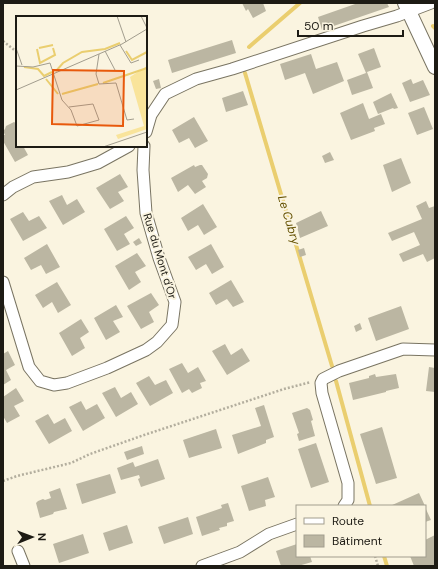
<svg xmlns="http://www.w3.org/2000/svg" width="438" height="569" viewBox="0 0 438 569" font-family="'DM Sans',sans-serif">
<rect width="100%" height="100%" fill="#faf4e0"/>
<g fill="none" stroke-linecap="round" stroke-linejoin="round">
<path stroke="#eace6f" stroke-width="4" d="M433,26L435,28
M249,47L300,3
M245,73L332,366
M336,381L370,506
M384,556L387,566"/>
</g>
<path fill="#bbb6a2" d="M242,3H263L266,11L253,18L248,9L246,11Z
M358,3H387L389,7L322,30L318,17Z
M232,40L236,53L172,73L168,60Z
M374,48L381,67L367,72L373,88L352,95L347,80L366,73L358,54Z
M311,54L316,69L337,62L344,81L313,94L305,73L285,80L280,64Z
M159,79L161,88L156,89L153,81Z
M411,79L413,84L423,80L430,95L410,102L402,83Z
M243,91L248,105L226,112L222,98Z
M391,93L398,108L394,109L393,108L378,114L373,102Z
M363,103L369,119L381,114L385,124L374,128L375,131L351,140L340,113Z
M424,107L433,129L417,135L408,113Z
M194,117L208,141L195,148L189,138L179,143L172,130Z
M14,122L17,124V146H23L28,155L15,162L3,141V135H5L3,131L5,129L6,126Z
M330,152L334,160L325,163L322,156Z
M401,158L411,183L392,192L383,165Z
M194,165L195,167L200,165H202L208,174L207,178L202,181L206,187L195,194L188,185L178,192L171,178Z
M120,174L128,187L118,192L124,201L110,209L96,188Z
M62,195L67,205L77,199L85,212L63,225L49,201Z
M426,201L429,208L435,206V258L427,262L423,254L403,262L399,254L420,245L414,232L392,241L388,233L422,219L416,206Z
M203,204L217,227L204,235L198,225L188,231L181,218Z
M321,211L328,226L300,238L296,223Z
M23,212L29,221L39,216L47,228L23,241L10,219Z
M126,216L134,228L124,234L130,244L117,251L104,229Z
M139,238L142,243L136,246L133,242Z
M47,244L60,267L46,274L41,265L31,270L24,258Z
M211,244L224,267L212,274L206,264L196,270L188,257Z
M304,248L306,255L300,257L298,250Z
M137,253L146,266L135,272L141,282L129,290L115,266Z
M231,280L244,302L233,307L227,299L216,305L209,293Z
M57,282L71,305L58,313L52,302L43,308L35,295Z
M151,293L159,305L149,312L154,322L141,329L127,306Z
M116,305L123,317L113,321L120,332L106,340L94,318Z
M401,306L409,329L376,341L368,318Z
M81,319L89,332L80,338L85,348L72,356L59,333Z
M360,323L362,329L356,332L354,326Z
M225,344L231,355L242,348L250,361L227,375L212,351Z
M8,351L15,365L6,370L11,380L3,385V354Z
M182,363L188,373L198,367L206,381L200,383L202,388L192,393L189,389L182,393L169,369Z
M429,367L435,368V392L426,391Z
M375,374L376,377L396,374L399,388L386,391V392L353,400L349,383L369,378V376Z
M149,376L155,385L166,380L173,393L150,406L136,383Z
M115,387L121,398L131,392L138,404L116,417L102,393Z
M16,388L24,401L14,406L20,416L7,423L3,416V397Z
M81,401L86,410L97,404L105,418L83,431L69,407Z
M264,405L274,437L266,440V443L238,454L232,435L261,426L255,408Z
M307,408L310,410L313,420L311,421L315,436L299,441L297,434L299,433L292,413Z
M48,414L54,424L65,418L72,431L49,444L35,421Z
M382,427L397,478L376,484L360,434Z
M216,429L222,448L189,458L183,440Z
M316,443L329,482L311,488L298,449Z
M142,446L144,454L127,460L124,452Z
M158,459L165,479L141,487L138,479L140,478L139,475L121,480L117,468L133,462L135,467Z
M110,474L116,493L82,504L76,484Z
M268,477L275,497L265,500L266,506L249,511L241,486Z
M60,488L67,509L54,512L53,514L40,518L36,503L38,501L43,499L45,500L51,498L49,492Z
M419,493L425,506H390Z
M228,503L234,521L227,523V526L219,528L220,530L202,536L196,517L222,508L221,505Z
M425,507L431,520L425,522Z
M188,517L193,534L164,544L158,527Z
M127,525L133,543L109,551L103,533Z
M83,534L89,553L59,563L53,544Z
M435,535V566H414L410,556H425V540Z
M297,544V556H310L312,562L298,566H281L276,551Z"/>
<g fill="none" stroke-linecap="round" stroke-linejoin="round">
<g stroke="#797462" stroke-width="13">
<path id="minor" d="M146,132L151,115L165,94L196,79L232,69L363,26L397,16L431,3
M3,195L13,187L33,177L68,172L98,163L129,146
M3,282L29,367L40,381L54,385L67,383L107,368L146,350L157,342L172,325L175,302L159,258L146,213L143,170L144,146
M344,506L348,500V483L322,393L321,383L323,379L339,371L403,349L435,350
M18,551L24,566
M202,566L240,552L269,534L297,524"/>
</g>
<g stroke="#797462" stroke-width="16">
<path id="tertiary" d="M405,3L435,67"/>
</g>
<path stroke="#b3ae9e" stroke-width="2.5" stroke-dasharray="2 2" stroke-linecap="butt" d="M3,41L17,52
M3,481L17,476L71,463L90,454L147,434L284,389L311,382
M375,556L378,566"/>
<use href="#minor" stroke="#fff" stroke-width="11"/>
<use href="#tertiary" stroke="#fff" stroke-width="14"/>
</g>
<g text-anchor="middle" stroke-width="4" stroke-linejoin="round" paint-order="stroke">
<g font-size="11" fill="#1d1b14" stroke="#faf4e0">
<text transform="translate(160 256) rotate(73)" y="4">Rue du Mont d'Or</text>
</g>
<g font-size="12" font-style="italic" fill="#635001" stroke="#faf4e0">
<text transform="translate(289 220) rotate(73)" y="4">Le Cubry</text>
</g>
</g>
<g transform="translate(16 16)">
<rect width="131" height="131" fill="#faf4e0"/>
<path d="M131,50V113L102,123L100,119L128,110L114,61Z" fill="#f9e49b"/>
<path fill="none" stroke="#eace6f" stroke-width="2" d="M23,32L37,29M21,33L24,47L39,39L37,32M110,35L116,44L131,36M8,51L22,53L28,60L36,56M40,55L47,47L66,36L89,33L104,27M30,63L42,78M87,67L131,52M46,78L82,68"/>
<path fill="none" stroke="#a29d8e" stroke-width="1" d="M101,0L110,26M125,0L131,12M104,29L115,47L123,44M0,32L6,49M89,35L99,54M83,38L80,58L83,68L100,67L111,104L118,103M0,50L17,51L34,47L46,84L55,94L61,110L83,104L77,88L53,91M0,74L106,28L131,13M87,131L131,116"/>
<path fill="#e8590c" fill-opacity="0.15" stroke="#e8590c" stroke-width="2" d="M37,54L108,55L107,110L36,108Z"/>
<rect width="131" height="131" fill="none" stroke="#1d1b14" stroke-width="2"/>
</g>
<rect width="438" height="569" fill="none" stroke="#1d1b14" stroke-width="8"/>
<rect x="296" y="505" width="130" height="52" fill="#faf4e0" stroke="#a29d8e"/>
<rect x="304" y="518" width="20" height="6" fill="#ffffff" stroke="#a29d8e"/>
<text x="332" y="525" font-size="12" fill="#1d1b14">Route</text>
<rect x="304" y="535" width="20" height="12" fill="#bbb6a2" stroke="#a29d8e"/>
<text x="332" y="545" font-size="12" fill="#1d1b14">Bâtiment</text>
<g transform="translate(32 537) rotate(89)" stroke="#faf4e0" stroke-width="3" paint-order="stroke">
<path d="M0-3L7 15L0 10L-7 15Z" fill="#1d1b14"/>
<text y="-6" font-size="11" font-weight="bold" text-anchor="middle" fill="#1d1b14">N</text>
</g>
<path d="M298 30v6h105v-6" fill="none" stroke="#1d1b14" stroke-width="2"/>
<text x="304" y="30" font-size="12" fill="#1d1b14" stroke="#faf4e0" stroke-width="3" paint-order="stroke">50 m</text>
</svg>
